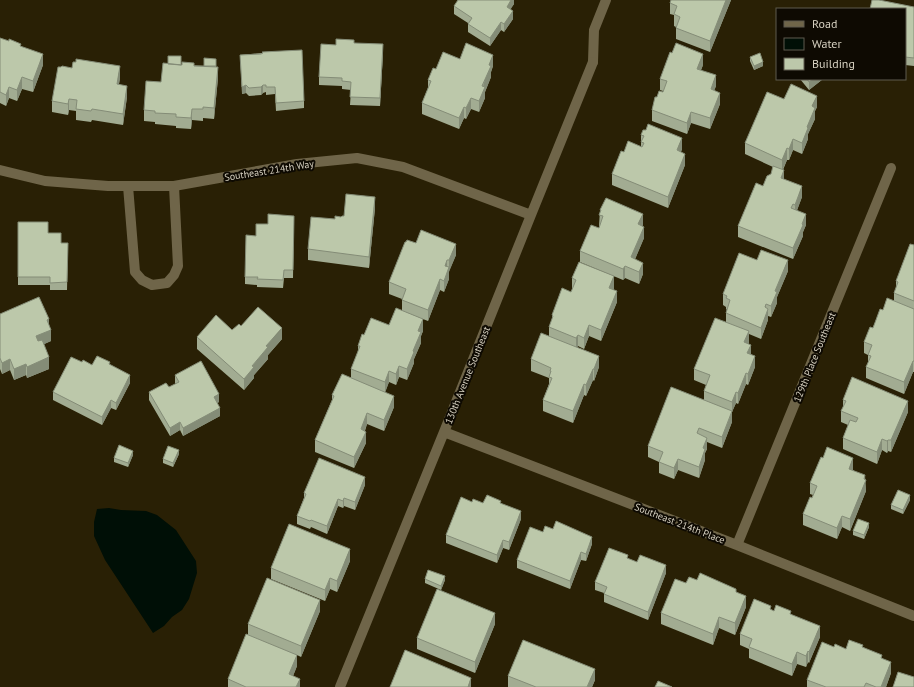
<svg xmlns="http://www.w3.org/2000/svg" width="914" height="687" viewBox="0 0 914 687" font-family="'PT Sans',sans-serif">
<rect width="100%" height="100%" fill="#292005"/>
<path fill="#000f06" d="M109,508L121,510L146,511L157,515L176,530L196,561L197,573L189,599L182,610L172,617L164,626L153,633L105,560L94,536V522L97,509Z"/>
<g fill="none" stroke-linecap="round" stroke-linejoin="round">
<path stroke="#6f6549" stroke-width="10" d="M593,62L594,30L606,0"/>
<path stroke="#6f6549" stroke-width="10" d="M0,170L45,181L108,186H174L297,164L357,158L403,167L531,215
M128,186L135,272L142,280L152,285L167,283L174,275L178,266L174,186
M444,432L737,545L914,616
M737,545L891,168
M340,687L444,432L531,215L593,62"/>
</g>
<path fill="#a2ac92" d="M514,0V4L510,9L513,19L504,32L501,30L490,46L468,32V23L454,14V6Z
M671,0H731L710,52L676,39V27L674,26V15L670,14V3Z
M914,7V66L905,65V9Z
M0,38L21,46L43,65L33,92L22,89L17,101L9,98L6,106L0,103Z
M354,43L383,52L380,106L350,105L351,90L342,89V86L319,85V77L336,45Z
M262,52L304,101V108L276,111L275,94L266,95V92L263,93L261,95L249,96L246,93L242,94L240,55L262,53Z
M750,57L763,66L754,70L750,61Z
M460,59L493,66L491,72V77L485,92V98L479,112L471,109L466,119L464,118L459,129L422,114V103L428,88V80L436,69Z
M181,65L216,66L218,78L214,119L203,118V121L192,120L191,129L176,128V126L155,124V122L144,121V110L161,82Z
M703,65L701,70L716,86L714,90L720,104L710,129L691,123L687,134L652,121V110L657,97L663,92V91L660,90V79Z
M120,78L119,84L127,97L123,125L92,120L91,122L76,120V111L69,110L68,115L52,112V101Z
M800,79H823L809,90Z
M784,99L817,107L815,111V119L808,134V139L802,154L793,150L789,160H787L783,170L784,179L802,197L797,210L806,225L803,232V236L793,259L738,237V226L771,174L773,167L745,154V143Z
M641,135L682,149L681,152L685,165L668,208L612,185V174L624,152L641,147Z
M375,208L369,268L308,260V249L335,219Z
M600,210L643,225L642,226L644,238L635,259L643,274L639,284L625,278L623,280L580,262V251L599,228V226Z
M294,216L293,278H284L283,288L257,287V285L245,284V277L256,236L268,224Z
M18,222L48,233L61,243H68L67,290H50V285H18Z
M416,243L456,255L449,271V279L444,292L440,290L428,321L402,311V299L389,294V282Z
M914,245V372H913L904,394L866,378V367L868,364V355L864,353V342L883,310L894,301V293L896,289V281Z
M757,260L788,271L777,297V303L771,317L768,316V320L761,339L749,334L748,344L755,367L748,385L746,384L738,404L736,403L732,412V422L722,448L707,442V449L705,453V460L699,478L678,470L674,479L659,473V462L648,457V446L704,400V391L706,385L694,380V369L726,322V313L727,310L726,309V307L723,305V294Z
M572,278L614,288L613,290L617,302L601,341L589,336L584,349L578,346L577,347L599,367L594,381L593,380L586,396L584,395L573,423L543,411V400L549,384V378L531,371V359L549,336V327L552,320V315L571,292L572,290Z
M0,314L49,326L51,341L44,344L49,369L27,378L26,375L14,380L10,370L2,374L0,369Z
M389,325L423,331L421,336V343L414,359V363L407,380L399,377L396,385L389,382L385,392L394,407L384,431L367,424L365,431L366,443L354,468L315,452V440L332,400V395L351,378V369L358,353V346L364,335Z
M241,326L282,339L268,355V359L254,375V378L244,390L197,349V337L232,330Z
M82,362L92,365H110L130,383L116,410L111,408L102,425L53,400V392Z
M175,375L219,402L217,403L220,416L183,436L180,430L170,436L149,400V392L169,387L176,384L175,383Z
M843,400L908,412L891,452L888,451L887,453L882,450L877,464L843,449V438L848,425L841,422V411L843,408Z
M179,454L173,467L163,463V459Z
M133,455L128,467L114,462V458Z
M853,469V470L865,480L866,491L850,531L842,527L837,539L803,525V514L813,495L810,494V483Z
M365,485L355,510L344,506L343,508L338,506L327,534L311,527L310,529L297,524V516L304,498V493Z
M910,500L903,514L891,509V505Z
M472,502L483,503H501L521,519L509,550L503,548L497,563L446,543V535Z
M869,527L864,539L853,535V531Z
M553,529L592,544L586,561L581,560L570,589L517,568V560L543,532Z
M628,559L666,573L648,620L604,602V593L595,590V582Z
M350,561L337,592L330,589L325,601L271,579V568Z
M425,579L445,580L441,590L425,583Z
M697,580L736,592L746,607L735,635L719,628L713,645L661,624V613L686,583Z
M771,610L774,611L791,614L820,637L809,663L808,662L806,667L797,664L792,676L749,658V649L740,645V634Z
M320,611L301,657L297,655V666L293,676L300,687H228V679L248,635V624Z
M495,624L475,673L417,649V638Z
M834,647L846,649L863,647L882,658L891,673L886,687H807V680Z
M508,676L595,680L592,687H508Z"/>
<path fill="#848c77" d="M511,0H514V4L507,15V7Z
M726,0H731L710,52V41Z
M513,11V19L504,32V24Z
M501,22V30L490,46V38Z
M383,44V52L380,106V98Z
M43,54V65L33,92V81Z
M703,54V65L697,80V69Z
M493,55V66L491,72V77L485,92V98L479,112V101L489,65Z
M763,62V66L754,70V66Z
M120,66V78L117,95V84Z
M218,67V78L214,119V108Z
M716,75V86L711,100V89Z
M22,77V89L17,101V90Z
M813,79H823L809,90V82Z
M246,85V93L242,94V87Z
M263,85V93L261,95V87Z
M127,86V97L123,125V114Z
M9,87V98L6,106V95Z
M720,93V104L710,129V118Z
M817,96V107L815,111V119L808,134V139L802,154V143L812,106Z
M471,98V109L466,119V108Z
M69,99V110L68,115V104Z
M464,107V118L459,129V118Z
M192,109V120L191,129V118Z
M691,112V123L687,134V123Z
M682,138V149L677,161V150Z
M793,139V150L789,160V149Z
M787,148V160L782,171V160Z
M685,154V165L668,208V197Z
M784,170V181L781,178Z
M802,186V197L795,216V205Z
M375,197V208L369,268V257Z
M643,214V225L638,235V224Z
M806,214V225L803,232V236L793,259V248Z
M644,227V238L631,269V257Z
M456,244V255L449,272V260Z
M447,260V271L445,266Z
M788,260V271L777,297V303L771,317V306L775,291Z
M643,263V274L639,284V272Z
M625,266V278L623,280V269Z
M449,267V279L444,292V281Z
M614,276V288L609,299V288Z
M440,279V290L428,321V310Z
M617,291V302L601,341V330Z
M766,304V315L768,309V320L761,339V328L765,307Z
M49,319V330L47,320Z
M423,319V331L421,336V343L414,359V363L407,380V369L418,331Z
M589,325V336L584,349V338Z
M282,328V339L268,355V359L254,375V378L244,390V379L266,346Z
M51,330V341L36,348V336Z
M749,331V343L744,353V342Z
M578,335V346L576,349V338Z
M751,345V356L747,353Z
M599,356V367L594,381V369Z
M755,356V367L748,385V374Z
M49,357V369L27,378V367Z
M10,359V370L2,374V363Z
M913,361V372L904,394V382Z
M26,364V375L14,380V369Z
M399,366V377L396,385V374Z
M593,369V380L586,396V385Z
M389,371V382L385,393V382Z
M746,373V384L738,404V393Z
M130,375V383L116,410V403Z
M584,384V395L573,423V411Z
M736,392V403L732,412V422L722,448V437L732,412V402Z
M219,394V402L214,405V397Z
M394,396V407L384,431V420Z
M111,400V408L102,425V417Z
M908,401V412L891,452V440Z
M220,408V416L183,436V428Z
M367,413V424L361,441V429Z
M180,422V430L170,436V428Z
M366,432V443L354,468V457Z
M707,438V449L705,453V460L699,478V467L703,448Z
M882,439V450L877,464V452Z
M888,440V451L887,453V441Z
M179,450V454L173,467V463Z
M133,451V455L128,467V463Z
M853,458V469L849,480V469Z
M678,459V470L674,479V468Z
M865,475L866,491L850,531V519Z
M365,477V485L355,510V502Z
M910,495V500L903,514V510Z
M344,498V506L343,508V501Z
M338,499V506L327,534V526Z
M521,511V519L509,550V542Z
M842,516V527L837,539V528Z
M869,523V527L864,539V535Z
M592,537V544L586,561V554Z
M503,540V548L497,563V555Z
M350,549V561L337,592V581Z
M581,552V560L570,589V581Z
M666,565V573L648,620V612Z
M445,576V580L441,590V586Z
M330,578V589L325,601V590Z
M746,596V607L735,635V623Z
M320,600V611L301,657V646Z
M495,613V624L475,673V662Z
M719,617V628L713,645V634Z
M820,626V637L809,663V652Z
M808,651V662L806,667V656Z
M797,652V664L792,676V664Z
M297,655V666L289,686V674Z
M891,662V673L886,687H881Z
M595,669V680L592,687H587Z
M471,678V687H468Z
M300,679V687H296Z"/>
<path fill="#bcc8aa" stroke="#848c77" d="M458,0H511L507,7L513,11L504,24L501,22L490,38L468,24L472,18L454,6Z
M671,0H726L710,41L676,28L680,17L674,14L677,6L670,3Z
M872,0H879L914,7V58L905,57V9H870Z
M0,38L9,41V39L21,44L20,46L43,54L33,81L22,77L17,90L9,87L6,95L0,92Z
M336,39L354,40V43L383,44L380,98L350,97L351,82L342,81V78L319,77L321,44L336,45Z
M466,43L493,55L489,65L491,66L482,86L485,87L479,101L471,98L466,108L464,107L459,118L422,103L431,81L428,80L433,68L436,69L443,52L460,59Z
M676,43L703,54L697,69L716,75L711,89L720,93L710,118L691,112L687,123L652,110L655,97H657L659,91L663,92L667,81L660,79L670,52L672,53Z
M302,50L304,101L276,103L275,87H266V85H263L261,87L249,88L246,85L242,87L240,55L261,54L263,53L262,52Z
M760,53L763,62L754,66L750,57Z
M168,56H181V65L168,64Z
M204,58L216,59V66H204Z
M76,59L120,66L117,84L127,86L123,114L92,109L91,111L76,109L77,100L69,99L68,104L52,101L58,67H61L62,66L72,68L73,62H76Z
M182,62L194,63V66L218,67L214,108L203,107V109H192L191,118L176,117V114L155,113V111L144,110L146,81L161,82L163,63L182,65Z
M807,79H813L809,82Z
M791,84L817,96L812,106L815,108L807,127L808,128L802,143L793,139L789,149L787,148L782,160L745,143L767,92L784,99Z
M648,124L682,138L677,150L685,154L668,197L612,174L621,151L624,152L628,141L642,147L644,143L641,142L644,136L641,135L643,130H646Z
M773,166L784,170L781,178L802,186L795,205L793,204L791,208L806,214L802,224L803,225L793,248L738,226L756,183L763,186L767,176L771,174Z
M346,194L375,197L369,257L308,249L311,217L335,219V216L341,217L342,216H344Z
M606,198L643,214L638,224L644,227L631,257L643,263L639,272L625,266L623,269L580,251L591,225L599,228L603,216L599,215L601,210H600Z
M268,214L294,216L293,270H284L283,280L257,279L258,277H245L246,235L256,236V224H268Z
M18,222H48V233H61V243H68L67,282L50,283V277H18Z
M421,230L456,244L449,260H447L445,266L449,267L444,281L440,279L428,310L402,300L406,289L389,282L405,242H406L407,240L416,243Z
M910,244L914,245V301L894,293L898,282L896,281Z
M761,250L788,260L775,291L777,292L771,306L766,304L765,307L768,309L761,328L726,313L730,300L726,298L727,296L723,294L739,253L757,260Z
M579,262L614,276L609,288L617,291L601,330L589,325L584,338L578,335L576,338L549,327L553,316L552,315L562,288L571,292L576,280L572,278Z
M39,297L49,319L47,320L51,330L36,336L38,341L42,340L43,342L49,357L27,367L26,364L14,369L10,359L2,363L0,358V314Z
M887,298L914,309V361H913L904,382L866,367L871,356L868,355L872,345L864,342L870,327L873,328L880,309L883,310Z
M258,307L282,328L266,346L268,347L252,366L254,367L244,379L197,337L216,315L232,330L239,324L241,326Z
M396,308L423,319L418,331L421,332L413,351L414,352L407,369L399,366L396,374L389,371L385,382L351,369L360,346H358L362,334L364,335L371,318L389,325Z
M715,318L749,331L744,342L751,345L747,353L755,356L748,374L746,373L738,393L736,392L732,402L704,391L710,375L694,369Z
M541,333L599,356L594,369H593L586,385L584,384L573,411L543,400L552,378L549,377L551,371H550L551,368L531,359Z
M97,356L110,362L109,364L130,375L116,403L111,400L102,417L53,392L71,357L82,362L83,360L92,365Z
M201,361L219,394L214,397L220,408L183,428L180,422L170,428L149,392L166,383L169,387L179,382L175,375Z
M342,374L394,396L384,420L367,413L361,429L366,432L354,457L315,440L334,396L332,395Z
M852,377L908,401L891,440H888L887,441L882,439L877,452L843,438L850,420L856,422L858,418L841,411L846,401L843,400Z
M671,387L732,411L722,437L699,428L697,433L707,438L703,448L705,449L699,467L678,459L674,468L659,462L663,452L648,446Z
M119,445L133,451L128,463L114,458Z
M168,446L179,450L173,463L163,459Z
M827,447L853,458L849,469L865,475L864,479L866,480L850,519L842,516L837,528L803,514L810,497L812,498L817,486L810,483L821,457L823,458Z
M319,458L365,477L355,502L344,498L343,501L338,499L327,526L311,520L310,521L297,516L306,494L304,493Z
M898,490L910,495L903,510L891,505Z
M487,495L501,501L500,503L521,511L509,542L503,540L497,555L446,535L461,497L472,502L473,499L483,503Z
M858,519L869,523L864,535L853,531Z
M556,521L592,537L586,554L581,552L570,581L517,560L530,527L543,532L545,526L553,529Z
M289,524L350,549L337,581L330,578L325,590L271,568Z
M609,548L628,555L627,558L637,562L640,555L666,565L648,612L604,594L607,587L595,582Z
M428,570L445,576L441,586L425,579Z
M700,573L736,589V592L746,596L735,623L719,617L713,634L661,613L675,579L686,583L689,577L697,580Z
M267,578L320,600L301,646L248,624Z
M437,589L495,613L475,662L417,638Z
M754,599L771,606L770,609L774,611L776,605L791,611L790,614L820,626L809,652L808,651L806,656L797,652L792,664L749,647L752,639L740,634Z
M246,634L297,655L289,674L300,679L296,687H246L228,679Z
M523,640L595,669L587,687H536L508,676Z
M849,640L863,645L862,647L882,655L881,658L891,662L881,687H876L866,683L864,687H826L807,680L822,642L834,647L835,644L846,649Z
M405,650L471,678L468,687H390Z
M898,672L914,677V687H893Z
M658,681L672,687H655Z"/>
<g text-anchor="middle" stroke-width="4" stroke-linejoin="round" paint-order="stroke">
<g font-size="10" fill="#d7d1c1" stroke="#0e0a02">
<text transform="translate(269 170) rotate(-9)" y="4">Southeast 214th Way</text>
<text transform="translate(814 357) rotate(-68)" y="4">129th Place Southeast</text>
<text transform="translate(467 375) rotate(-68)" y="4">130th Avenue Southeast</text>
<text transform="translate(680 523) rotate(21)" y="4">Southeast 214th Place</text>
</g>
</g>
<rect x="776" y="8" width="130" height="72" fill="#0e0a02" stroke="#5e5a4e"/>
<rect x="784" y="21" width="20" height="6" fill="#6f6549" stroke="#5e5a4e"/>
<text x="812" y="28" font-size="12" fill="#d7d1c1">Road</text>
<rect x="784" y="38" width="20" height="12" fill="#000f06" stroke="#5e5a4e"/>
<text x="812" y="48" font-size="12" fill="#d7d1c1">Water</text>
<rect x="784" y="58" width="20" height="12" fill="#bcc8aa" stroke="#5e5a4e"/>
<text x="812" y="68" font-size="12" fill="#d7d1c1">Building</text>
</svg>
